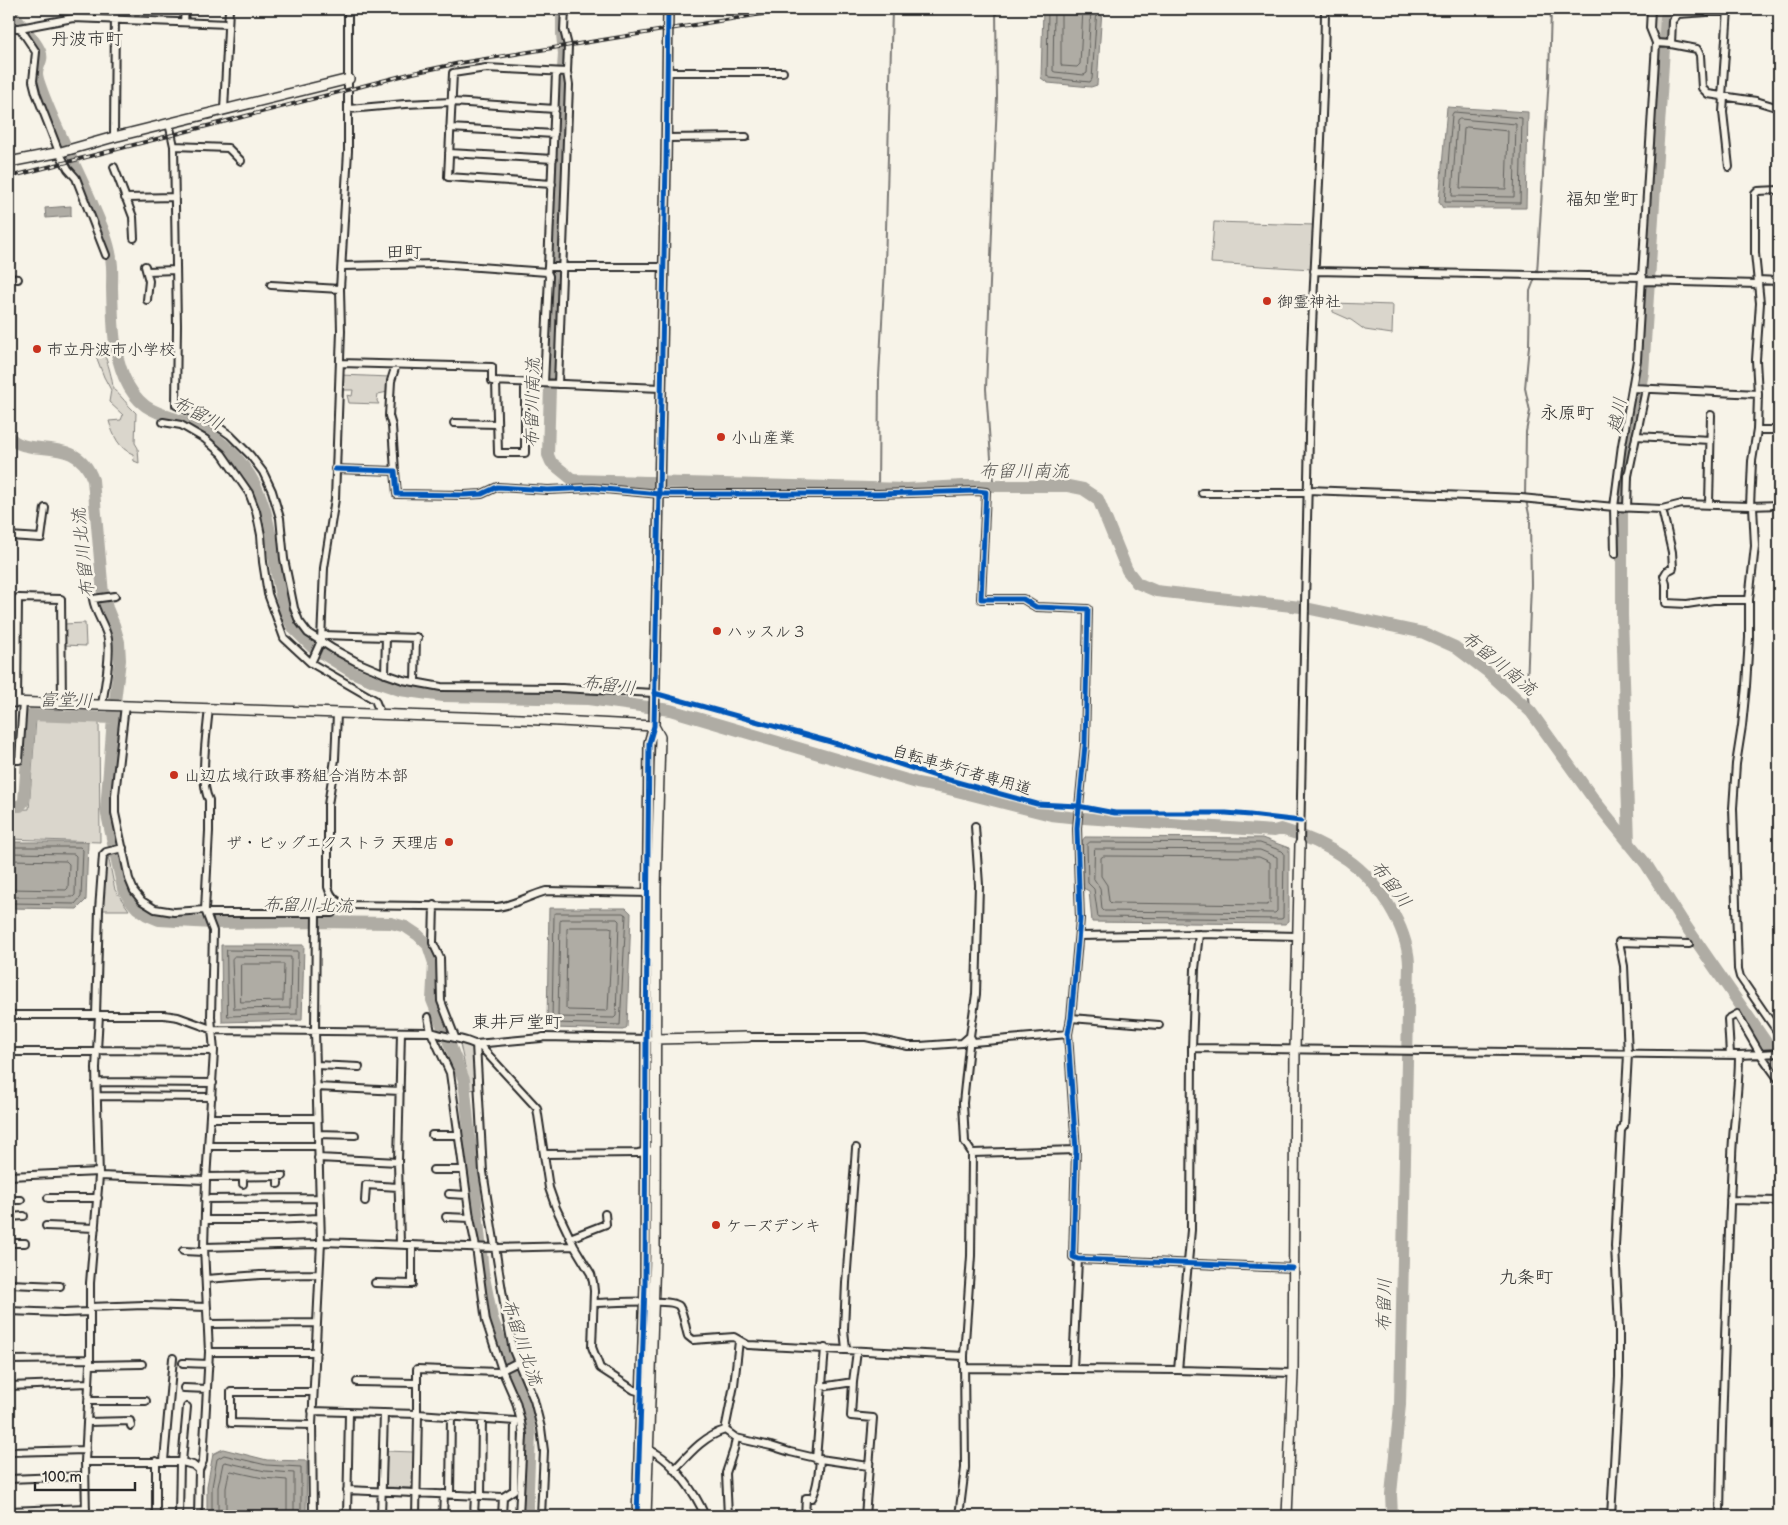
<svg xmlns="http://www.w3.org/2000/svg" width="1788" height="1525" viewBox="0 0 1788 1525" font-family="'Balsamiq Sans','Klee One',sans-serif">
<rect width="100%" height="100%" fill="#f7f3e8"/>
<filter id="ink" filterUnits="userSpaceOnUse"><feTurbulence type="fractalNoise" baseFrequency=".02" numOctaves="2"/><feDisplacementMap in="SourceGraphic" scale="10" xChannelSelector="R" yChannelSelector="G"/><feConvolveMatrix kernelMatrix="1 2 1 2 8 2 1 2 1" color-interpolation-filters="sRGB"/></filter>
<g filter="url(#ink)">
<path fill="#dad6cc" stroke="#82807c" d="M1651,9H1659L1665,21L1663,43H1657L1650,28Z
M1214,222L1314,225L1312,269L1211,263Z
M1333,303L1393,305L1392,334L1365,330L1351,320L1333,312Z
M99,345C105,351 113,379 113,389C122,396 127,405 136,413L135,443L138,448L139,463L134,461L133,454C119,449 113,435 109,421L121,420L123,415L109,402L111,390L104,377L96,356Z
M341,375L390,377L388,392L378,394L377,401L379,404L349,403L347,395L352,396L353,390H340Z
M85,623L86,646L64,645V624Z
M36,719L99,721L100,842L9,839V810L29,809Z
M108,855L115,890L129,910H101L104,856Z
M461,1042L474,1047L475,1089L470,1090L460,1044Z
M386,1451L414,1452L413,1485L411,1488L387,1487L385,1484Z"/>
<path fill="#afaca4" stroke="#7a7874" d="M1043,9H1102L1097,85L1091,87L1048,83L1041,78Z
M1447,107L1528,112L1526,208H1443L1439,202Z
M71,206V216L46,218L45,208Z
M1085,837L1262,838L1289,848V921L1285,924L1092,922L1089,891L1083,888L1082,841Z
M9,842H88L86,900L77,909L9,908Z
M549,908H626L631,913L627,1027L623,1030L553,1028L547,1022Z
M221,945H304L302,1020L222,1022Z
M223,1449L267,1460L307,1461L306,1516H207V1486L213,1454Z"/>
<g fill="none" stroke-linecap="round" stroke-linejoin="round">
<path stroke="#605f5b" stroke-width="1" d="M1048,9L1047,76L1050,78L1090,82L1092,79L1097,9
M1054,9L1053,71L1055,72L1084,75L1087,73L1091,9
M1061,9V64L1062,66L1077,67L1080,64L1083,9
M1454,112L1522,118L1520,203L1445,202L1452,115Z
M1460,119L1516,124L1514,197L1452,196L1457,121Z
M1467,127L1508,131L1506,189L1460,188L1464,129Z
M1090,842L1260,843L1282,851L1284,853L1283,918L1281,919L1098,917L1094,889L1088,883L1087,845Z
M9,847H80L83,850L81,897L75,904L9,903
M1095,849L1260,850L1277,857V911L1275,913L1104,911L1102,909L1100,888L1094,879Z
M9,853L74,854L76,856L75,895L73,897H9
M1104,856L1259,857L1270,862V903L1267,905L1111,903L1109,901L1107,885L1101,876V858Z
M9,860L66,861L69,864L68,888L66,890L9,889
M556,913H623L626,915L620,1025L556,1023L552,1020L554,915Z
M562,919H617L619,921L616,1016L614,1018L560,1017L558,1016L560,922Z
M570,927H609L612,928L608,1009L607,1011L568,1010L566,1008L567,929Z
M227,950L298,951L297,1014L228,1016Z
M235,956L291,957L290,1008L234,1009L232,959Z
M241,964H284L283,1001L241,1002Z
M212,1516V1487L217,1459L224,1455L266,1465L301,1467V1516
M218,1516V1487L223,1463L225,1462L265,1471L294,1473V1516
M226,1516V1488L229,1473L231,1471L263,1478L287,1480V1516"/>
<path stroke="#7a7874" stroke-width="2" d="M1537,273L1549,76L1551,9
M992,472L986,389L997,98L996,9
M992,473L994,487
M878,488L879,377L885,267L892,9
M1525,496L1526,432L1530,411L1525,388L1529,346L1530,291L1535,278
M1526,500L1530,519L1531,585L1527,685L1531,712"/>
<path stroke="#afaca4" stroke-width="12" d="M9,9C18,23 33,36 40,51C44,60 38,64 37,73C37,79 40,85 42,91C56,129 75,164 91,201C99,220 108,238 111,258C113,268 112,278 112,288C113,319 112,348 124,377C139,411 156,412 188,423C209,431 228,447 242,464C277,508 269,563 286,614L294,629L312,647L352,672L371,680L400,690L443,696L588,699L670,710L917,783L945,788L1051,815L1069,817L1274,831L1281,829C1303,835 1328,846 1348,860C1378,881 1407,926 1409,963L1400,1405L1391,1494L1392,1516
M562,17V34L564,54L561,99L554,249L548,455L551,462L573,480L907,489L963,486H1068L1083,489L1098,499L1127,570L1137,583L1156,591L1301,607L1424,633L1455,647L1488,672L1531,712L1595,801L1646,864L1683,922L1779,1061
M9,436C26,460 77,432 93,480L103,594L107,608L114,625L119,642L120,660L113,718L106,810L123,889L130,900L137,908L147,915L159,920L213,923L315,922L391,923L406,927L418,935L428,945L434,963L432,1000L464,1080L483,1272L492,1318L526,1408L530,1434L527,1516
M9,806H20L24,801L30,715L113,718
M1629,844L1622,615V504L1630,436L1643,373L1666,17L1673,10L1687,9"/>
<g stroke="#2b2b2b" stroke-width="10">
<path id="street" d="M184,22L185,9
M9,28H20L73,18L228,24
M20,28L36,52L33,81L36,93L59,152L68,169L76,178L106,255
M1656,43L1671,44L1697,49L1700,55L1702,88L1708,94L1756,101L1779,108
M1671,44L1672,21L1678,14L1752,9
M667,72H783
M1722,97L1728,9
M1724,97L1723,112L1729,167
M349,109L405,104L452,102L555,109
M224,110L229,9
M169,123L174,146L177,325L176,405L210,421L230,435L250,455L263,472L272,491L280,518L284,559L294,608L299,621L308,633L333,649L357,662L383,673L403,680L441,687L562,688L654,693
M450,128L554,134
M114,137L115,9
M666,138L746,137
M174,146L228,148L241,161
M449,153L553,159
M114,167L133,217L134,238
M552,184L448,177L453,73L486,68L567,72
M125,198L175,197
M145,266L149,281L147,300
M342,266L438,264L547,272L548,267H664
M548,267L556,72
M147,271L176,270
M1314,271L1643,277
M9,278L18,279
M1758,280L1779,281
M1643,281L1758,284
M271,285L340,289
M340,363L492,367V381L661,388
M496,381L498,453H525V383
M544,383L549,276L547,272
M558,384L569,85L567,72L568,46L564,30L565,9
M1632,388L1758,394
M163,422L181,425L205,439L222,454L249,493L256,511L261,535L263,562L268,594L284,638L311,663L375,700L381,715
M454,423L497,424
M1757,430H1779
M1636,436L1710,440
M335,469L395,471L397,494L464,495L482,494L497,487L548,490L593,488L660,494H878L977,491L986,492L981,599H1023L1036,607L1088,609L1085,745L1077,828L1080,919L1071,1018L1068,1034L1076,1150L1073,1257L1078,1259L1293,1268
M395,471L392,426L389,416L391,381L396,365
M1307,490L1521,498L1614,507L1662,509L1682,504L1750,506L1779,505
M1202,493H1307
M1709,504L1711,415
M1750,506L1752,461L1757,430L1758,394L1756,360L1760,303L1755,253V194L1758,191L1779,190
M1753,506L1755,546L1749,600V638L1746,686L1742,726L1736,764L1733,808L1738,969L1740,977L1779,1034
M1627,508L1628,476L1646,389
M1662,509L1672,552L1673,568L1667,571L1664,576L1666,584V603L1687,604L1713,600H1749
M9,536L41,538L45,508
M1615,554L1614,507L1622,445L1637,360L1656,43L1650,28L1651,9
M322,635L418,638
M311,663L321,641L324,568L335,499L341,331L340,289L348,151V9
M385,674L386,637
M415,682L416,637
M17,702L18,598L61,599L62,703
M102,704C105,687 112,650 107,635C103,622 95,612 93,599L115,596
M125,705L115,795V813L129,879L134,891L142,901L155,909L174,912L205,910
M337,714L335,759L328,805V887C331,897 336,902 346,905L497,907C515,905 528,896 546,891L650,893
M9,760H19L23,702
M1300,844C1304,680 1306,517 1311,353C1315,238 1324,124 1325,9
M434,905L433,943L440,958L441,1001L455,1037
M207,913H332
M1079,936L1199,934L1298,936
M9,1015H164L178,1017L214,1030L431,1032C449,1038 466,1038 482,1048L537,1108L549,1188L556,1208L574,1246L591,1274L593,1282L594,1291L592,1347L600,1368L634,1390L645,1393
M96,1015L99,910L103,855L106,852L123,848
M428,1017L431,1032L450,1073L470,1218L476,1247L486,1321L502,1370L516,1402L521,1422L523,1435L519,1516
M1071,1018L1159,1025
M970,1036L973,1042L1068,1034
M748,1037H866L908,1046H920L962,1043L970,1036
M476,1044L483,1172L505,1309L513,1350L534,1400L541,1428L544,1451L541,1516
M476,1044L541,1038L543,1037L649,1039
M1192,1048L1739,1055L1779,1053
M97,1050L214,1051
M9,1052H97
M1730,1055L1728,1019L1737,1014L1761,1055L1779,1080
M316,1065L359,1067
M96,1082L213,1083
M316,1087L400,1091
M97,1096L212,1097
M210,1118H317
M318,1134L355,1135
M432,1135H458
M208,1146H318
M972,1153L1076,1150
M544,1154L638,1153L655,1150
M318,1158L398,1162
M433,1170H463
M9,1176L99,1172
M99,1176L206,1180
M206,1177L283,1176
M243,1184V1176
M278,1184V1176
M449,1194L467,1195
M48,1198H98
M205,1199L319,1198
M9,1200H21
M1730,1200L1779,1201
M365,1201L366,1185L398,1187
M9,1217L24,1216
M446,1217L470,1218
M205,1220H269L320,1218
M46,1226L95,1228
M570,1238L606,1224L605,1214
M9,1243H25
M400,1244L398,1162L401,1032
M204,1247L316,1244L321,1242L496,1248L574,1246
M183,1251L204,1252
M206,1279L260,1275L319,1274
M375,1283L412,1284V1245
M9,1284L60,1286
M594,1303C607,1303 672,1298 679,1306C684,1314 685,1327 688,1336L693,1340L734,1337L748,1345L964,1356
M90,1307L144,1305L207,1307
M9,1311L63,1313L90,1312
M208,1324L317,1323
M846,1349L844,1330L846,1283L856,1148
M857,1351L853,1382L851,1416L873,1418L865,1516
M209,1352H316
M9,1360L90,1359
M183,1363L209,1364
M90,1365L142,1364
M965,1368L1178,1370L1293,1373
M1073,1369L1078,1259
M1178,1370L1191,1230L1192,1048L1195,969L1199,934
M357,1382L417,1383
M9,1386L89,1383
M821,1387L853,1382
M184,1388L207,1389
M88,1401H146
M312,1411L418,1414L515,1421L514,1490L503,1497L347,1490
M417,1414V1369L498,1372L518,1362
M87,1422L130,1421L131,1426
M312,1425L231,1423V1392H313
M725,1430L736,1438L771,1446L790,1452L820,1459L868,1466
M725,1430L734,1385L739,1341
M646,1449C670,1455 696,1494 705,1516
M9,1452L86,1450
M816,1459L825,1348
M156,1461V1516
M164,1461L173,1358
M85,1462H182L193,1465L199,1470L203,1461L209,1352L204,1247L206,1180L214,1051L211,1017L213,931L205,910L209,831V800C199,782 207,730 209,708
M182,1462L187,1407
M674,1470C689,1454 704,1436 725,1430
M9,1479L85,1476
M450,1494L451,1416
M481,1496L482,1419
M9,1511L86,1508
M86,1516L85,1462L90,1365V1283L99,1176L96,1068L99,1015
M179,1516L180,1462
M198,1516L199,1470
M313,1516L312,1425L321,1242L315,1032L316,913
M347,1516L349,1413
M381,1516L384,1413
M416,1516L418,1414
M443,1516L444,1494
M474,1516L475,1495
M502,1516L503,1497
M728,1516L726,1473L734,1449L736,1438
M805,1516L806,1498H812C818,1487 819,1471 820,1459
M959,1516L965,1468L964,1356L971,1256L972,1153L965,1142L963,1103L970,1036L976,994L979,885L975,826
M1611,1516L1619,1377V1329L1615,1246L1621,1130L1624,1126L1628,1054L1624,966L1619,942L1689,944
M1720,1516C1722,1396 1727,1277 1732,1157C1733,1123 1739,1090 1739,1055"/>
</g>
<g stroke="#2b2b2b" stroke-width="12">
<path id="secondary" d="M9,162L61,152L114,137L349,79
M9,702L521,719L654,726
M655,1039L748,1037
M637,1516L645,1284L646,1039L649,743L654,726L666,164L668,9
M646,1516L655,1257L656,887L660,737L654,726
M1287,1516L1293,1373L1295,1049L1300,844"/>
</g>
<use href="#street" stroke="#f7f3e8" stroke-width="6"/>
<use href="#secondary" stroke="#f7f3e8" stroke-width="9"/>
<g stroke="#2b2b2b" stroke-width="4">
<path id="rail" d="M9,177L413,73L460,63L793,9"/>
</g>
<use href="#rail" stroke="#f7f3e8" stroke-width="2" stroke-dasharray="5.5" stroke-linecap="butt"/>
<g stroke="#f7f3e8" stroke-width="8">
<path id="cycleway" d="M335,469L395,471L397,494L464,495L482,494L497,487L548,490L593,488L660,494H878L977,491L986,492L981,599H1023L1036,607L1088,609L1085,745L1077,828L1080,919L1071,1018L1068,1034L1076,1150L1073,1257L1078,1259L1293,1268
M654,693L838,744L935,776L1037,804L1078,806L1115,813H1226L1250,815L1301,821
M637,1516L645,1284L646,1039L649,743L654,726L666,164L668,9"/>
</g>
<use href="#cycleway" stroke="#0057b8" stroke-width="5"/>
</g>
</g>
<g fill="#c8321e" stroke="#f7f3e8" stroke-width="2">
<circle cx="1267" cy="301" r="5"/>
<circle cx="37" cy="349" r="5"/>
<circle cx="721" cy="437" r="5"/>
<circle cx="717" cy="631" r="5"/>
<circle cx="174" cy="775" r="5"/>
<circle cx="449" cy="842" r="5"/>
<circle cx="716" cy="1225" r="5"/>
</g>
<g text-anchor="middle" stroke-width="5" stroke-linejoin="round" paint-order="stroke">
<g font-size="16" fill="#2b2b2b" stroke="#f7f3e8" text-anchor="start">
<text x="1277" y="307">御霊神社</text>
<text x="47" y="355">市立丹波市小学校</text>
<text x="731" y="443">小山産業</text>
<text x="727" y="637">ハッスル３</text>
<text x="184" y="781">山辺広域行政事務組合消防本部</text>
<text x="439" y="848" text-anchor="end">ザ・ビッグエクストラ 天理店</text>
<text x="726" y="1231">ケーズデンキ</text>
</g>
<g font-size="16" fill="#2b2b2b" stroke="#f7f3e8">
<text transform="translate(962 769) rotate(16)" y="6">自転車歩行者専用道</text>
</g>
<g font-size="18" fill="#2b2b2b" stroke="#f7f3e8">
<text x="87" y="45">丹波市町</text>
<text x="1602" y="205">福知堂町</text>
<text x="404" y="258">田町</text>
<text x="1567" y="419">永原町</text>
<text x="517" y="1028">東井戸堂町</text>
<text x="1526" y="1283">九条町</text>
</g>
<g font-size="18" font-style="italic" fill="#53524f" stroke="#f7f3e8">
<text transform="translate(532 403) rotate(-89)" y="6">布留川南流</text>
<text transform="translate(198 413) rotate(27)" y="6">布留川</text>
<text transform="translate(1617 415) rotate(-79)" y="6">越川</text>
<text x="1024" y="477">布留川南流</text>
<text transform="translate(83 553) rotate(-96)" y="6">布留川北流</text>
<text transform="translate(1499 663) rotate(39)" y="6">布留川南流</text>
<text transform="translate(609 685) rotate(7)" y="6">布留川</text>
<text transform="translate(66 700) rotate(1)" y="6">富堂川</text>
<text transform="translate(1391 884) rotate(52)" y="6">布留川</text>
<text transform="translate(308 905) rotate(1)" y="6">布留川北流</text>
<text transform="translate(1384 1305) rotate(-89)" y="6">布留川</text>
<text transform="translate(522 1342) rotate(71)" y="6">布留川北流</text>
</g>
</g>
<rect width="1788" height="1525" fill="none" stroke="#f7f3e8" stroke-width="30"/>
<rect x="15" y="15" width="1758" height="1495" fill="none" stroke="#2b2b2b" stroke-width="2" filter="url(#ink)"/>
<path d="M35 1482v8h100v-8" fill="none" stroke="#2b2b2b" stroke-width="2.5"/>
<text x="42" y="1482" font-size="15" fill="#2b2b2b" stroke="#f7f3e8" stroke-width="4" paint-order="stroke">100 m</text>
</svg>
